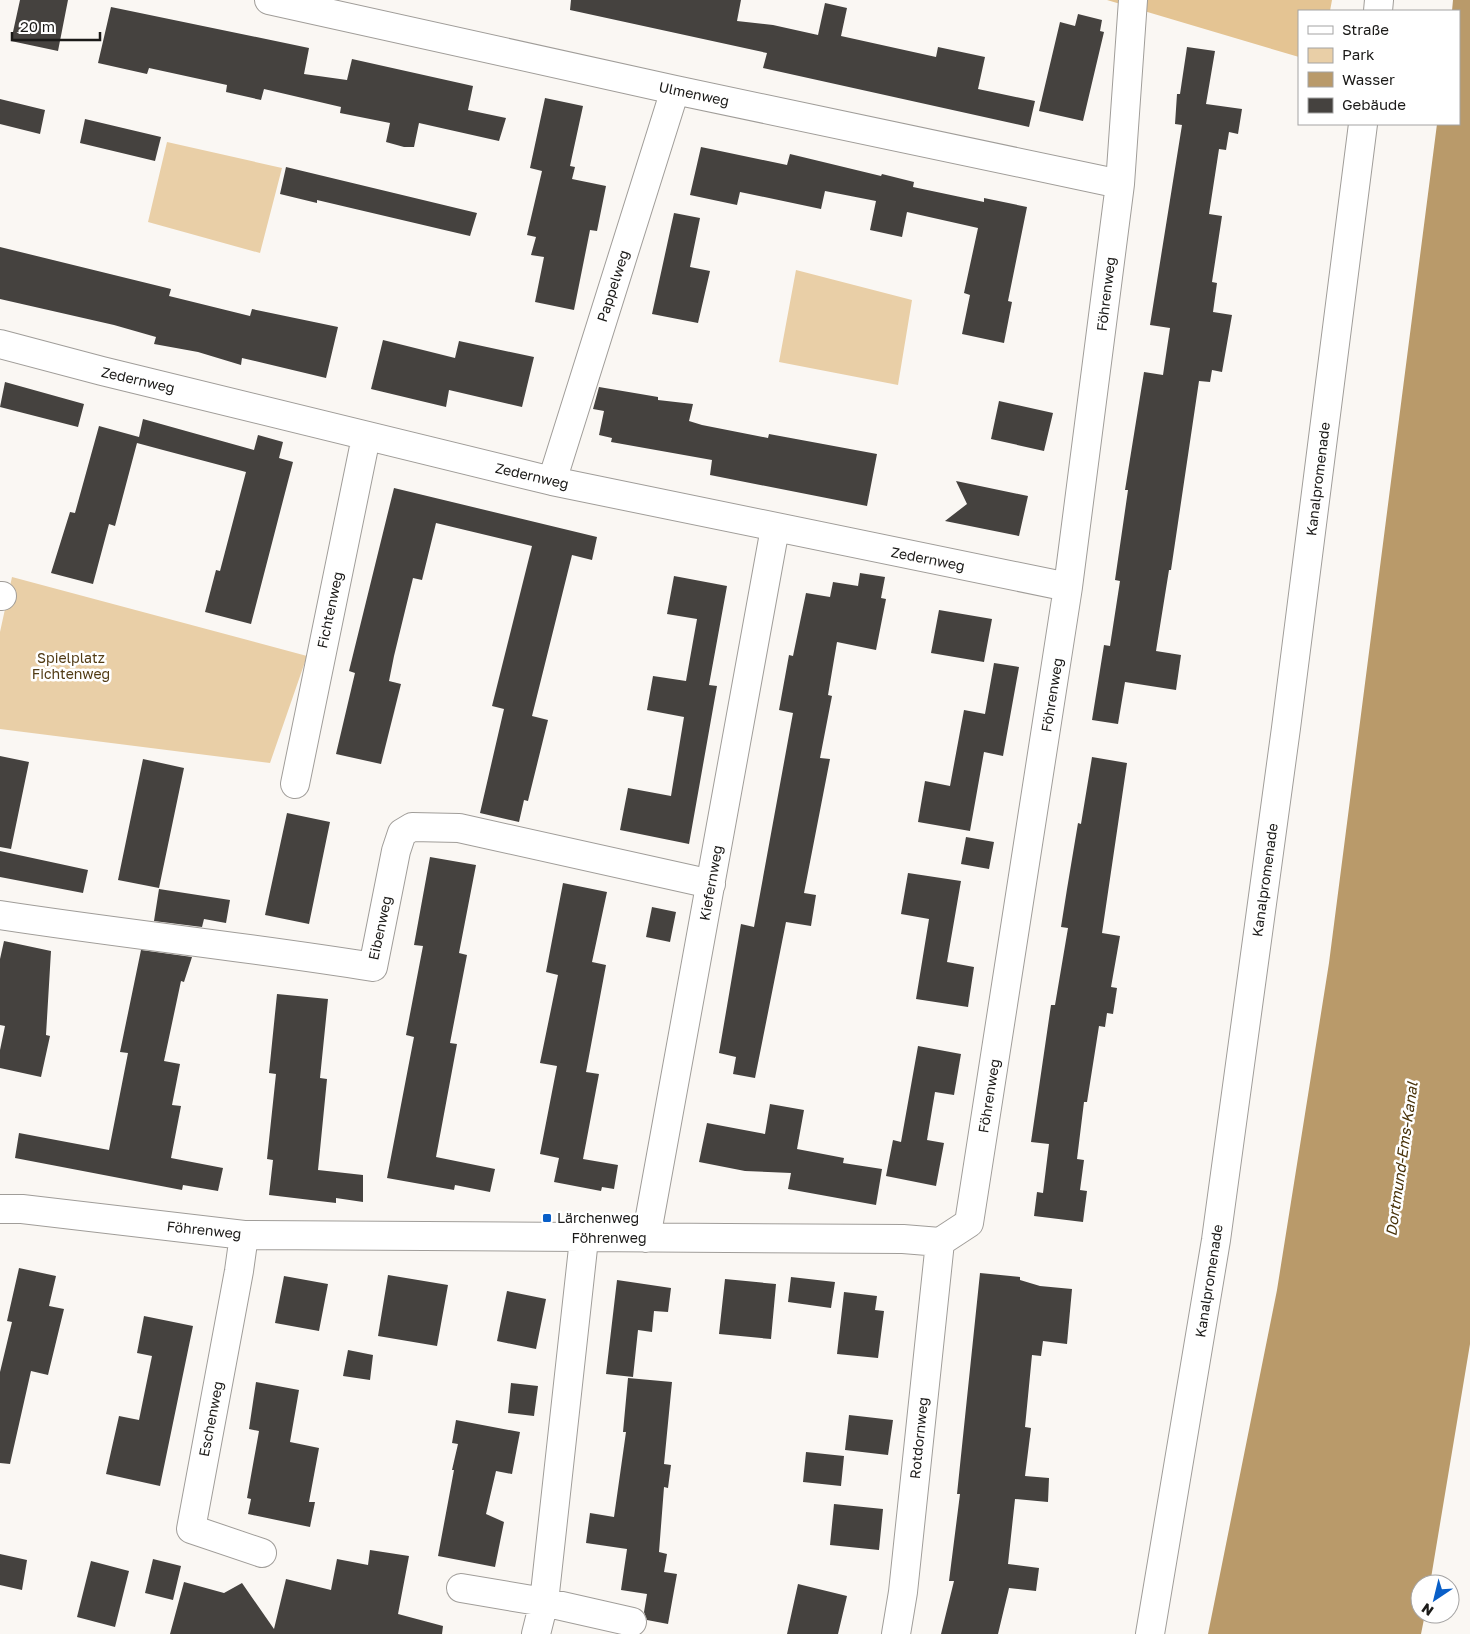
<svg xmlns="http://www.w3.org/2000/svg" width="1470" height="1634" viewBox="0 0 1470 1634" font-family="'Golos Text',sans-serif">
<rect width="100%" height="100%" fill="#faf7f3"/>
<path fill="#e9cfa7" d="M167,142L282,168L260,253L148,222Z
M796,270L912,300L898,385L779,362Z
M12,577L307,656L270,763L0,729V632Z"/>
<path fill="#e4c493" d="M1107,0H1332L1330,11H1299V57Z"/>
<path fill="#b99a6a" d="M1453,0H1470V1344L1430,1584H1420V1614H1425L1421,1634H1208L1277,1290L1329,963L1437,124H1459V11H1452Z"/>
<path fill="#45423f" d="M20,0H68L58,51L11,41Z
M571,0H741L737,21L773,25L818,35L825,3L847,8L841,36L936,57L938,47L985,57L978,89L1035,101L1029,127L763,68L767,53L570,10Z
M111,7L309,48L304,74L347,80L352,59L473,86L468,110L506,118L499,141L419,123L414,147H404L386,142L390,123L340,113L341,107L264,89L261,100L226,92L227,85L149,68L147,74L98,63Z
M1078,14L1102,20L1100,31L1104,32L1083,121L1039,111L1060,22L1075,26Z
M1187,47L1215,51L1206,104L1242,109L1238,134L1229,132L1226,150L1219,149L1209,214L1222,216L1212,282L1217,283L1213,312L1232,315L1222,372L1212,370L1210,382L1199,381L1171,570H1169L1156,651L1181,655L1176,690L1125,682L1118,724L1092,720L1104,645L1110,646L1120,581L1115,580L1128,490H1125L1144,372L1163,375L1170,328L1150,325L1182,125L1175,124L1177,94H1180Z
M545,98L583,106L570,166L575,167L572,179L606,186L597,231L590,230L574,310L535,302L544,257L531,255L536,237L527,235L542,171L530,168Z
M0,99L45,110L40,134L0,124Z
M85,119L161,137L155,161L80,143Z
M701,147L787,165L790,154L881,176L882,174L914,182L913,187L984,202V198L1027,207L1008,301L1012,302L1004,343L962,334L970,295L964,293L978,228L907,212L902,237L870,230L876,201L825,191L821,209L740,192L737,205L690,195Z
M286,167L477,213L470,236L317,200V203L280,194Z
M674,213L700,218L690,267L710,271L698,323L652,314Z
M0,247L171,289L169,296L250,316L252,309L338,327L326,378L242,358L241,365L198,352L154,344L156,337L114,325L0,299Z
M383,340L455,358L459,341L534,357L522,407L449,390L446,407L371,389Z
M5,382L84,404L78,427L0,407Z
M599,387L658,397V400L693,404L689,421L702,425L768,438L769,434L877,454L867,506L710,475L712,460L611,442L612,438L599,435L604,411L593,409Z
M999,401L1053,413L1044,451L991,439Z
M143,419L254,450L258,435L283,442L279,458L293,462L251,624L205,612L216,570L220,571L246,472L163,450L137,443L115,526L109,524L93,584L51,573L70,512L75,513L99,426L139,437Z
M956,481L1028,496L1019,536L945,521L967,504Z
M394,488L597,537L592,560L572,555L532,716L548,720L528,801L524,800L519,822L480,813L504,709L492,706L532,546L436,523L422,580L413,578L394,656L389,681L401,684L381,764L336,754L355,673L349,671Z
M860,573L885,577L881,598L886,599L876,650L837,642L828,695L832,696L820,758L830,759L804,893L816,895L811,926L786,922L755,1078L733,1074L736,1057L719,1053L741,924L754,927L793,713L779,710L789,655L793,656L806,593L830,597L833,582L858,586Z
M674,576L727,586L709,685L717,686L689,844L620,830L628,788L671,796L684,717L647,710L653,676L686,681L697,619L667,614Z
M939,610L992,619L984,662L931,653Z
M994,663L1019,667L1003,756L984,752L970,831L918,822L925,781L950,786L964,710L985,714Z
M0,756L29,762L11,849L0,847Z
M1092,757L1127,763L1102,933L1120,936L1111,987L1117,988L1113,1014L1107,1013L1105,1027L1099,1026L1087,1102H1084L1077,1159L1084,1160L1080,1190L1087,1191L1083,1222L1034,1216L1037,1192L1043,1193L1049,1144L1031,1142L1051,1005H1055L1068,928L1061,927L1067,889L1078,823L1081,824Z
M143,759L184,768L159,888L118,880Z
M287,813L330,822L309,924L265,915Z
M966,837L994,842L989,869L961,864Z
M0,851L88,870L83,893L0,877Z
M430,857L476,865L459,953L467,955L450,1043L457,1044L436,1157L495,1169L490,1192L455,1185L454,1190L387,1178L414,1037L406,1035L423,946L414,945Z
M908,873L961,881L947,962L974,967L968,1007L916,999L929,919L901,914Z
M563,883L607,892L592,962L606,965L586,1072L599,1074L583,1159L618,1165L614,1189L602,1187L601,1191L554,1182L559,1158L540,1154L557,1066L540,1063L558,975L546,972Z
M159,889L230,900L226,923L204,919L202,927L154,921Z
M652,907L676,912L670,942L646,937Z
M4,941L51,951L46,1035L50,1036L41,1077L0,1068V1050L5,1026L0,1025V959Z
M141,950L192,957L184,982L181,981L164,1061L180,1064L172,1105L181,1106L171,1158L223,1168L218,1191L183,1185L182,1190L15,1158L19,1133L109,1150L128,1053L120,1052Z
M277,994L328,999L320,1078L327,1079L318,1170L363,1175V1202L336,1198V1203L269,1195L273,1160L267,1159L276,1074L269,1073Z
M918,1046L961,1054L954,1095L935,1092L927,1140L944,1143L936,1186L886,1176L893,1140L901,1142Z
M770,1104L804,1110L797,1149L844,1158L843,1163L882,1169L876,1205L788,1189L791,1173L745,1171L699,1162L707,1123L765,1134Z
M19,1268L56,1276L49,1306L64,1309L48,1375L31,1371L10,1464L0,1463V1372L12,1322L7,1321Z
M980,1273L1020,1277V1280L1040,1286L1072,1289L1067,1344L1043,1341L1041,1356L1032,1355L1025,1427L1031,1428L1025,1476L1049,1478L1048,1502L1015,1499L1008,1564L1039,1568L1036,1591L1009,1588L998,1634H941L954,1581H949L960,1494H957Z
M388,1275L448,1285L437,1346L378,1336Z
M284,1276L328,1284L319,1331L275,1323Z
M791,1277L835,1282L831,1308L788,1302Z
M725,1279L776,1284L771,1339L719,1334Z
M617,1280L671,1288L668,1312L654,1311L652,1332L638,1330L633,1377L606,1374Z
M507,1291L546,1299L536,1349L497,1341Z
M844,1292L877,1296L875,1310L884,1311L878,1358L837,1354Z
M144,1316L193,1326L160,1486L106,1474L119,1416L139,1420L152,1356L137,1353Z
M348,1350L373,1355L370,1380L343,1376Z
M628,1378L672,1382L664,1464L671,1465L668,1488L664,1487L659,1552L667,1554L664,1572L677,1574L668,1624L647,1620L644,1612L647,1594L621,1590L627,1549L586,1543L590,1513L614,1517L626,1432H623Z
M256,1382L299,1390L290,1442L319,1448L309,1502H315L310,1527L248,1514L251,1499L247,1498L259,1431L249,1429Z
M511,1383L538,1386L534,1416L508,1413Z
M849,1415L893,1420L888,1455L845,1450Z
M456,1420L520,1432L512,1474L496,1471L486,1514L504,1522L495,1567L438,1556L454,1470H452L458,1444L452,1443Z
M806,1452L844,1456L841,1486L803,1482Z
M834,1504L883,1509L879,1550L830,1545Z
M370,1550L409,1556L398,1614L443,1626L442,1634H170L184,1582L224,1593L242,1583L274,1629L286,1579L331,1590L337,1559L368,1565Z
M0,1554L27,1560L22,1590L0,1585Z
M153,1559L181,1566L173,1600L145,1593Z
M91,1561L129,1571L115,1627L77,1617Z
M798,1584L847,1596L838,1634H787Z"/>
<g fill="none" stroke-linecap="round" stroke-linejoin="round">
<g stroke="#a09d99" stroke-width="30">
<path id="street" d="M269,0L675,90L1120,184
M1378,11L1379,0
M0,344L102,371L552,481L1068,587
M552,481L675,90
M0,596H2
M295,784L366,437
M0,915C124,934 249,947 373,967L396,851L402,833L412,827L459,828L711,884
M0,1209H22L244,1235L903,1239L940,1242L969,1223L1068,587L1120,184L1133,0
M244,1235L239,1271L191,1529L262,1553
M646,1238L775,528
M461,1588L544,1602L632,1622
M536,1634L544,1602L584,1239
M896,1634L903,1592L940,1242
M1150,1634L1216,1240L1286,728L1363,124"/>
</g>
<use href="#street" stroke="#fff" stroke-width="28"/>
</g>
<rect fill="#095fc8" stroke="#fff" stroke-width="2" x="542" y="1213" width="10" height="10" rx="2.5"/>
<g text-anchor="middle" stroke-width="5" stroke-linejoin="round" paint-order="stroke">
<g font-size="14" fill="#1b1a18" stroke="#fff">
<text transform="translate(694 94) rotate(12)" y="5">Ulmenweg</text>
<text transform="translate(613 286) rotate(-72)" y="5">Pappelweg</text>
<text transform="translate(1106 294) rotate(-83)" y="5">Föhrenweg</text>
<text transform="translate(138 380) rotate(13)" y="5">Zedernweg</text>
<text transform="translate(532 476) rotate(13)" y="5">Zedernweg</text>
<text transform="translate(1318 479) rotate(-83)" y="5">Kanalpromenade</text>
<text transform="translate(928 559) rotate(11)" y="5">Zedernweg</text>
<text transform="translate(330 610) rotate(-78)" y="5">Fichtenweg</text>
<text transform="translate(1052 695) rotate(-81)" y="5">Föhrenweg</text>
<text transform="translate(1265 880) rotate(-82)" y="5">Kanalpromenade</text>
<text transform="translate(711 883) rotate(-80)" y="5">Kiefernweg</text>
<text transform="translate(380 928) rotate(-78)" y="5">Eibenweg</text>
<text transform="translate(989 1096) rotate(-81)" y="5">Föhrenweg</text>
<text transform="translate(204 1230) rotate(6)" y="5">Föhrenweg</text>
<text x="609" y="1243">Föhrenweg</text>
<text transform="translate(1209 1281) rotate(-81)" y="5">Kanalpromenade</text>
<text transform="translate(211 1419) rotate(-79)" y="5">Eschenweg</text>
<text transform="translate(919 1438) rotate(-84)" y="5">Rotdornweg</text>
</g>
<g font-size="14" fill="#513b14" stroke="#fff">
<text x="71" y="663">Spielplatz<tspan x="71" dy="16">Fichtenweg</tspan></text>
</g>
<g font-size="14" fill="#1b1a18" stroke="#fff" text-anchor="start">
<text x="557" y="1223">Lärchenweg</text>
</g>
<g font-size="15" font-style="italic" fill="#473108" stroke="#fff">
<text transform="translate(1402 1159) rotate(-82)" y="5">Dortmund-Ems-Kanal</text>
</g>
</g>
<rect x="1298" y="10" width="162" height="115" fill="#ffffff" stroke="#a4a3a3"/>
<rect x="1308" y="26" width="25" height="8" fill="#ffffff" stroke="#a4a3a3"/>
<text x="1342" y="35" font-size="15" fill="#1b1a18">Straße</text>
<rect x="1308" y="48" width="25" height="15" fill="#e9cfa7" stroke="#a4a3a3"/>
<text x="1342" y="60" font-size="15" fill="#1b1a18">Park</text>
<rect x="1308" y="72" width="25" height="15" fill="#b99a6a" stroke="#a4a3a3"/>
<text x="1342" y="85" font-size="15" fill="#1b1a18">Wasser</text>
<rect x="1308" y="98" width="25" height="15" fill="#45423f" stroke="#a4a3a3"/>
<text x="1342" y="110" font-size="15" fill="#1b1a18">Gebäude</text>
<g transform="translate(1435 1599) rotate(215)"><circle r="24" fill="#ffffff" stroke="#a4a3a3"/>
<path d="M0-4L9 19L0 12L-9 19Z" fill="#095fc8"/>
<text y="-8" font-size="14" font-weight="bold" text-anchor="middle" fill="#1b1a18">N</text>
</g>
<path d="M12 32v8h88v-8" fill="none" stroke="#1b1a18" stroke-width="2.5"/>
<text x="20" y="32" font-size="15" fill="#1b1a18" stroke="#ffffff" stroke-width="4" paint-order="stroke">20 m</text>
</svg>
